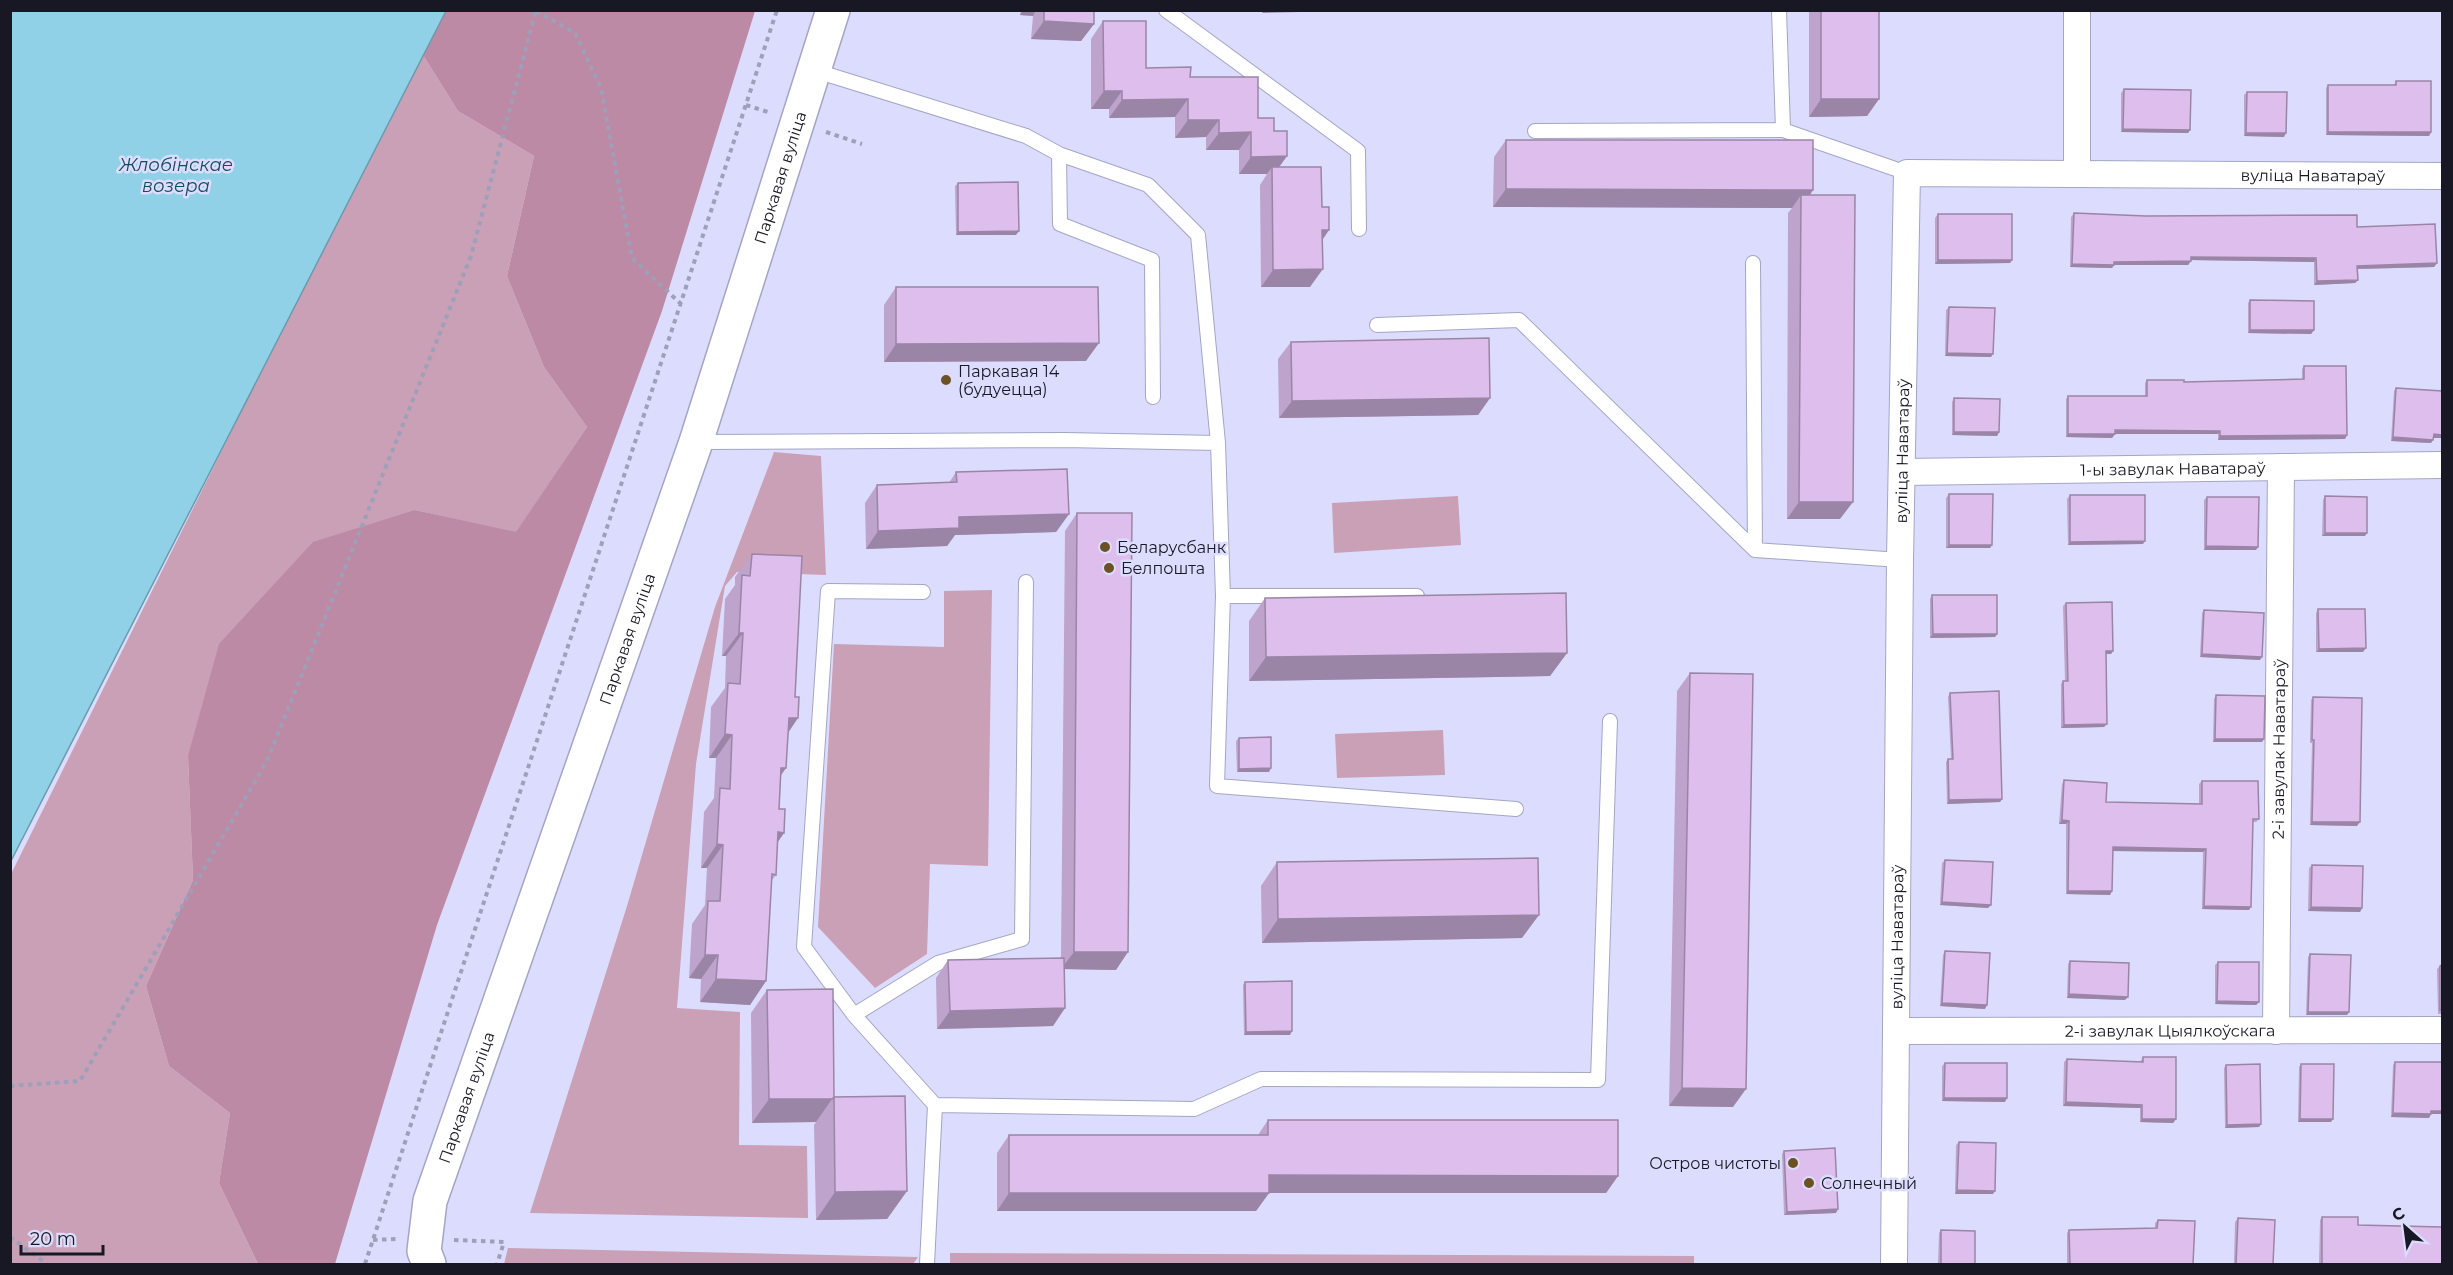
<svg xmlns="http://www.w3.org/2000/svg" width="2453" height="1275" viewBox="0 0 2453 1275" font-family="Montserrat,sans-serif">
<rect width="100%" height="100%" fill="#dcddfe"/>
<path fill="#caa0b6" d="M423,55L458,111L534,156L507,276L544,367L587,427L516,533L415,510L188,756L193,880L146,986L169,1066L230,1113L219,1183L258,1264H11L10,876L262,370Z
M774,452L821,456L826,575L737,572L725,586L696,764L677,1008L740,1012L739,1145L807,1146L808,1218L530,1213L627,906L715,607Z
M1458,496L1461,545L1334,553L1332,503Z
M992,590L988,866L930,864L927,954L875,988L818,927L834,644L944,647V591Z
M1443,730L1445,775L1337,778L1335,734Z
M508,1248L918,1257L913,1264H504Z
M950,1253L1694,1256V1264H950Z"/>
<path fill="#bd8aa6" d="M446,11H755L662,311L437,925L335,1264H258L219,1183L230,1113L169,1066L146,986L193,880L188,756L219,644L313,542L415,510L516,532L587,427L544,367L507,276L534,156L458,111L423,55Z"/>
<path fill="#90d1e7" stroke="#6c9aac" stroke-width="1.5" d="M11,10L446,11L11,861L10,11Z"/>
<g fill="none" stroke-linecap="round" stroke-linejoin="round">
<g stroke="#a4a5c5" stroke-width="16">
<path id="lane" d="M1166,10L1358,151L1359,229
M1779,10L1783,130
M813,70L1026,136L1059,154L1148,185L1198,235L1218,443
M1535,131L1783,130L1907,173
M1059,154L1060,224L1152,260L1153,397
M1753,263L1755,550
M1377,325L1519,320L1755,550L1900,560
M696,442L1064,440L1218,443L1223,596L1217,786L1516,809
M1223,596H1417
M854,1015L804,947L828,591L923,592
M935,1105L1194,1109L1261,1079L1598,1080L1610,721
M927,1264L935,1105L854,1015L938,963L1022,939L1026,582"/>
</g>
<g stroke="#a4a5c5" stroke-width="28">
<g id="street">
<path d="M2077,10V174"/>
<path id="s1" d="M1903,472L2442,465"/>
<path id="s2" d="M1897,1031L2442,1030"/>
<path id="s3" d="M2276,1031L2281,467"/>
<path id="s4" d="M1894,1264L1900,560L1907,173L2442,176"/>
</g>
</g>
<g stroke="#a4a5c5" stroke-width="36">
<g id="secondary">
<path id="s5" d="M429,1264L424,1251L430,1201L696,442L833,10"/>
</g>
</g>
<path stroke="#9e9fb9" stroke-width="4" stroke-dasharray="4.5 4.5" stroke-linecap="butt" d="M536,11L575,33L601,88L632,258L681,304
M746,105L771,113
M826,132L862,144
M10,1086L80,1081L267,761L471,256L536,10
M10,1237L47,1264
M373,1240L396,1239
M454,1240L504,1242L497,1264
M365,1264L777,10"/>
<use href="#lane" stroke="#fff" stroke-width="14"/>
<use href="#street" stroke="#fff" stroke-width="26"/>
<use href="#secondary" stroke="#fff" stroke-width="33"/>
</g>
<path fill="#bea3cc" d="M1021,10H1094V24L1081,41L1031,39L1033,16L1020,15Z
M1809,10H1879V99L1867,116L1809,117Z
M1103,21L1146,68L1190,77L1274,131L1287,156L1279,167L1322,240L1310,287H1261L1260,185L1267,174H1239V150H1206V137L1175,138V117L1109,118V109H1091V39Z
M2396,81L2431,132L2429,136L2326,135V88L2328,85H2394Z
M2124,89L2190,130L2188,133L2121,132V93Z
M2247,92L2284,137L2244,136V95Z
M1506,140L1813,190L1810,195L1840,519H1787L1788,213L1792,208L1493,207L1494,157Z
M958,183L1016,235H956L955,186Z
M2074,213L2357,227L2437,263L2434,267L2358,269V280L2355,283L2314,285V262L2191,260L2188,265H2114L2112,268L2070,267L2071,217Z
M1938,214L2012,260L2010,263L1935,264V218Z
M896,287L1086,361L884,362V305Z
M2250,300L2314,330L2311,334L2248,333V303Z
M1949,307L1991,357L1945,356L1946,310Z
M1291,342L1490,398L1478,415L1279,418L1278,359Z
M2304,366L2347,435L2345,439L2218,440V434H2115L2112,438L2066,437V399L2068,396H2145V383L2147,380L2184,382L2302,379V369Z
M2396,388L2433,438L2431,443L2391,441L2394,391Z
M1954,398L1999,432L1997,436L1952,435V402Z
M956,472L1069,514L1056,532L955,535L947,546L866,549L865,503L877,485L949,483Z
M1949,494L1992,545L1990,548H1946V498Z
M2070,495L2143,544L2068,545L2067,499Z
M2325,496L2365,536H2322L2323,500Z
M2207,497L2256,550H2204V500Z
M2442,501V542H2441V503Z
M1077,513L1116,970L1064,969L1065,1008L1053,1026L937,1029L936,978L948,960L1061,958L1065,531Z
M752,554L788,733L781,775L779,809L784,833L777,843L776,875L771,881L766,981L750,1005L700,1002L701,979L689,978L692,924L705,905L707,868H701L704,812L714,798L716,758H709L711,707L725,688L726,656H722L725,599L735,585V577Z
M1932,595L1997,634L1995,637L1930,638V599Z
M1265,598L1567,653L1550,676L1249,681V621Z
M2066,603L2113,651L2111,654H2106L2104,727L2061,728V684L2063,681H2065L2063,606Z
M2318,609L2363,652H2316V613Z
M2204,610L2260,660L2200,657L2202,613Z
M1690,673L1733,1107L1669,1106L1677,691Z
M1950,693L2002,799L2000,802L1947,804L1946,762L1948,759H1951L1948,697Z
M2216,695L2262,742H2213L2214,699Z
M2313,697L2357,826L2310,825L2312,743H2310L2311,700Z
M1239,738L1269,772H1237L1236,741Z
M2064,780L2106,802L2199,804V784L2202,781L2259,819L2256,822H2253L2249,910L2202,909L2203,852L2113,851L2112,891L2110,895L2066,894V824H2059L2062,784Z
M1945,860L1988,908L1940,905L1942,863Z
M1277,862L1522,938L1262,943L1261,886Z
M2312,865L2362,908L2360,912L2308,911L2309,868Z
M1945,951L1985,1009L1940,1006L1943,955Z
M2310,954L2349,1012L2347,1015H2306L2308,957Z
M2070,961L2125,1000L2067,998L2068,964Z
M2218,962L2259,1002L2256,1005L2215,1004V965Z
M2442,965V1014H2438L2437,969L2440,966Z
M1245,982L1290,1035H1244L1243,985Z
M767,990L834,1097L907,1191L887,1219L816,1220L814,1125L816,1122L752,1123L751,1013Z
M2143,1057L2176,1119L2173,1123L2140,1122V1108L2063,1106L2064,1062L2067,1059L2140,1062Z
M2395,1062H2442V1114H2431L2429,1118L2391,1117L2393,1065Z
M1945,1063L2005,1102L1942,1101V1066Z
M2301,1064L2331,1122H2298L2299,1067Z
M2226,1065L2261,1124L2259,1127L2225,1128L2224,1068Z
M1268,1120L1618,1176L1606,1193H1269L1256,1211H997V1153L1009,1135H1258Z
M1959,1142L1993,1194H1955L1956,1145Z
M1784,1151L1836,1213L1784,1215L1782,1154Z
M2322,1217L2358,1225L2442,1264H2319L2320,1220Z
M2238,1218L2273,1264H2234L2235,1222Z
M2158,1220L2193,1264H2067V1233L2069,1230L2155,1228V1223Z
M1941,1230L1975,1264H1938L1939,1233Z"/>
<path fill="#9b85a6" d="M1023,10H1036L1033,16L1020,15Z
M1264,10H1377L1262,13Z
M1044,21L1094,24L1081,41L1031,39Z
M1104,91H1122L1109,109H1091Z
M1188,99L1175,117L1109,118L1122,100Z
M1821,99H1879L1867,116L1809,117Z
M1188,120H1219L1206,137L1175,138Z
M2123,129L2190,130L2188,133L2121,132Z
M1251,132L1239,150H1206L1219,133Z
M2328,132H2431L2429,136L2326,135Z
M2246,133H2286L2284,137L2244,136Z
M1287,156L1274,174L1272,167L1267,174H1239L1251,157Z
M1506,189L1813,190L1801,208V195L1792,208L1493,207Z
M1322,230H1329L1317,248Z
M1019,231L1016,235H956L958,232Z
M2191,257L2316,258L2314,262L2188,260Z
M1938,260H2012L2010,263L1935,264Z
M2191,261L2188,265H2114L2112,268L2070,267L2072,264L2114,262Z
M2437,263L2434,267L2355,269L2357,266Z
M1323,269L1310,287H1261L1273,270Z
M2358,280L2355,283L2314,285L2317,281Z
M2250,330H2314L2311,334L2248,333Z
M1099,343L1086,361L884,362L896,344Z
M1947,353L1993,354L1991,357L1945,356Z
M1490,398L1478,415L1279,418L1292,401Z
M2115,430L2220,431L2218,434H2112Z
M1954,432H1999L1997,436L1952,435Z
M2068,434H2115L2112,438L2066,437Z
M2434,434L2442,435V438H2431Z
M2347,435L2345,439L2218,440L2220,436Z
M2393,437L2433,440L2431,443L2391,441Z
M1799,502H1853L1840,519H1787Z
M1069,514L1056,532L955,535L947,546L866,549L878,531L959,517Z
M2325,533H2367L2365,536H2322Z
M2145,541L2143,544L2068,545L2070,542Z
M1949,545H1992L1990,548H1946Z
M2206,546L2258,547L2256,550H2204Z
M739,633H743L726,656H722Z
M1933,634H1997L1995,637L1930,638Z
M2366,648L2363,652H2316L2319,649Z
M2106,651H2113L2111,654H2104Z
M1567,653L1550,676L1249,681L1266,657Z
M2202,654L2262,657L2260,660L2200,657Z
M789,718H798L782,742Z
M2107,724L2104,727L2061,728L2064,725Z
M725,734L732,735L716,758H709Z
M2215,739H2264L2262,742H2213Z
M781,768H786L770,791Z
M1271,768L1269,772H1237L1239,769Z
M2002,799L2000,802L1947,804L1949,800Z
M2062,820L2069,821L2066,824H2059Z
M2312,822H2360L2357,826L2310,825Z
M778,832L784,833L768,856Z
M717,844L723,845L707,868H701Z
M2113,847L2206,849L2203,852L2111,851Z
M2068,891H2112L2110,895L2066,894Z
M1942,902L1991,905L1988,908L1940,905Z
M2204,906L2251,907L2249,910L2202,909Z
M2311,907L2362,908L2360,912L2308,911Z
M1539,915L1522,938L1262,943L1278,919Z
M1074,952H1128L1116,970L1061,969Z
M705,955H718L701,979L689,978Z
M716,979L766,981L750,1005L700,1002Z
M2069,994L2128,997L2125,1000L2067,998Z
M2217,1001L2259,1002L2256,1005L2215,1004Z
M1942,1003L1987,1005L1985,1009L1940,1006Z
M1065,1008L1053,1026L937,1029L950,1011Z
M2308,1012H2349L2347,1015H2306Z
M1292,1031L1290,1035H1244L1246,1032Z
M1682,1088L1746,1089L1733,1107L1669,1106Z
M1944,1098H2007L2005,1102L1942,1101Z
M769,1099H832L816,1122L752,1123Z
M2066,1102L2142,1105L2140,1108L2063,1106Z
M2431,1111H2442V1114H2429Z
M2393,1113L2431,1114L2429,1118L2391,1117Z
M2142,1119H2176L2173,1123L2140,1122Z
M2300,1119H2333L2331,1122H2298Z
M2261,1124L2259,1127L2225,1128L2227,1125Z
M1269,1175L1618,1176L1606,1193H1269L1256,1211H997L1009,1193Z
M1957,1190L1995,1191L1993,1194H1955Z
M907,1191L887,1219L816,1220L835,1192Z
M1838,1209L1836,1213L1784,1215L1787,1212Z"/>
<path fill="#ddbeed" stroke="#9b85a6" stroke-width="1.5" d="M1044,10H1094V24L1044,21Z
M1821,10H1879V99H1821Z
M1103,21H1146V68L1191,67L1190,77H1258V118H1274V131H1287V156L1251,157V132L1219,133V120H1188V99L1122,100V91H1104Z
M2396,81H2431V132H2328V85H2396Z
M2124,89L2191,90L2190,130L2123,129Z
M2247,92H2287L2286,133H2246Z
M1506,140H1813V190L1506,189Z
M1272,167H1321L1322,207H1329V230H1322L1323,269L1273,270Z
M1018,182L1019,231L958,232V183Z
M1801,195H1855L1853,502H1799Z
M2074,213L2146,216L2357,215V227L2435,224L2437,263L2357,266L2358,280L2317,281L2316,258L2191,257V261L2114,262V265L2072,264Z
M1938,214H2012V260H1938Z
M896,287H1098L1099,343L896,344Z
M2250,300L2314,301V330H2250Z
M1949,307L1995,308L1993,354L1947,353Z
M1489,338L1490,398L1292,401L1291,342Z
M2304,366H2346L2347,435L2220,436V431L2115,430V434H2068V396H2147V380H2184V382L2304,379Z
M2396,388L2442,391V435L2434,434L2433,440L2393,437Z
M1954,398L2000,399L1999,432H1954Z
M1067,469L1069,514L959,517V528L878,531L877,485L957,482L956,472Z
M1949,494H1993L1992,545H1949Z
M2070,495H2145V541L2070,542Z
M2325,496L2367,497V533H2325Z
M2207,497H2259L2258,547L2206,546Z
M1077,513H1132L1128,952H1074Z
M752,554L802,556L795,697H799L798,718H789L786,768H781L779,809H785L784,833L778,832L776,875L772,874L766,981L716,979L718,955H705L708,901H720L723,845L717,844L720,788L730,789L732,735L725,734L728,683L740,684L743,633H739L742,575L750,576Z
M1566,593L1567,653L1266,657L1265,598Z
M1932,595H1997V634H1933Z
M2112,602L2113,651H2106L2107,724L2064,725L2063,681H2068L2066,603Z
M2318,609H2365L2366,648L2319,649Z
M2204,610L2264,613L2262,657L2202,654Z
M1690,673L1753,674L1746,1089L1682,1088Z
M1999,691L2002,799L1949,800L1948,759H1953L1950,693Z
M2216,695L2265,696L2264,739H2215Z
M2313,697L2362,698L2360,822H2312L2314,740H2312Z
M1271,737V768L1239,769V738Z
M2064,780L2107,783L2106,802L2202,804V781H2258L2259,819H2253L2251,907L2204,906L2206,849L2113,847L2112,891H2068L2069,821L2062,820Z
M1538,858L1539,915L1278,919L1277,862Z
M1945,860L1993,862L1991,905L1942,902Z
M2312,865L2363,866L2362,908L2311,907Z
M1945,951L1990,953L1987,1005L1942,1003Z
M2310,954L2351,955L2349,1012H2308Z
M1064,958L1065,1008L950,1011L948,960Z
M2070,961L2129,963L2128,997L2069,994Z
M2218,962H2259V1002L2217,1001Z
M2442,965V1010H2440V966Z
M1292,981V1031L1246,1032L1245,982Z
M833,989L834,1099V1097L832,1099H769L767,990Z
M2143,1057H2176V1119H2142V1105L2066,1102L2067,1059L2143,1062Z
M2395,1062H2442V1111H2431V1114L2393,1113Z
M1945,1063H2007V1098H1944Z
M2260,1064L2261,1124L2227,1125L2226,1065Z
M2301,1064H2334L2333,1119H2300Z
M905,1096L907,1191L835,1192L834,1097Z
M1268,1120H1618V1176L1269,1175V1193H1009V1135H1268Z
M1959,1142L1996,1143L1995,1191L1957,1190Z
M1835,1148L1838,1209L1787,1212L1784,1151Z
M2322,1217H2358V1225L2442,1227V1264H2322Z
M2238,1218L2275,1220L2273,1264H2236Z
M2158,1220L2195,1221L2193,1264H2070L2069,1230L2157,1228Z
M1941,1230L1975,1231V1264H1941Z"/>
<g fill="#6c5123" stroke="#dcddfe" stroke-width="2">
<circle cx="946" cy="380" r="6"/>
<circle cx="1105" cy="547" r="6"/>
<circle cx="1109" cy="568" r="6"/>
<circle cx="1793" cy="1163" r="6"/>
<circle cx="1809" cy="1183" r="6"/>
</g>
<g text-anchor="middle" stroke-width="5" stroke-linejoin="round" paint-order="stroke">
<g font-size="16" fill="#181824" stroke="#dcddfe">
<text dy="6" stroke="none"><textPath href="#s4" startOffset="1497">вуліца Наватараў</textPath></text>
<text dy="6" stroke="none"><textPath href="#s5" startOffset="1146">Паркавая вуліца</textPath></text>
<text dy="6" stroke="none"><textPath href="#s4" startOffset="813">вуліца Наватараў</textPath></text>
<text dy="6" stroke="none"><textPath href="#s1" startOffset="270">1-ы завулак Наватараў</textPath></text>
<text dy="6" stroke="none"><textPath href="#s5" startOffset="660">Паркавая вуліца</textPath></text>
<text dy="6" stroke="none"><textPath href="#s3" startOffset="282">2-і завулак Наватараў</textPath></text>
<text dy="6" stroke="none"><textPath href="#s4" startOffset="327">вуліца Наватараў</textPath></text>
<text dy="6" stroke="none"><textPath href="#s2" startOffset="273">2-і завулак Цыялкоўскага</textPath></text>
<text dy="6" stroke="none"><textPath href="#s5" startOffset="174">Паркавая вуліца</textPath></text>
</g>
<g font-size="16" fill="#181824" stroke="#dcddfe" text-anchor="start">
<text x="958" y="377">Паркавая 14<tspan x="958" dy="18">(будуецца)</tspan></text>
<text x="1117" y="553">Беларусбанк</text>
<text x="1121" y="574">Белпошта</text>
<text x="1781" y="1169" text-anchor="end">Остров чистоты</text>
<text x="1821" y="1189">Солнечный</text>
</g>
<g font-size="18" font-style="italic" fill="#144c5b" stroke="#dcddfe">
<text x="176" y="171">Жлобінскае<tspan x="176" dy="21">возера</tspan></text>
</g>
</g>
<rect width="2453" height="1275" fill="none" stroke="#181824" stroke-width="24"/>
<g transform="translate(2405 1227) rotate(332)" stroke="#dcddfe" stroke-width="4.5" paint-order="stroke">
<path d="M0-4.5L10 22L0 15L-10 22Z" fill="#181824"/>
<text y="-9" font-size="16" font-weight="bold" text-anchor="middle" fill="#181824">С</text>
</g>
<path d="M21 1245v9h82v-9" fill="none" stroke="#181824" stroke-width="3"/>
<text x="30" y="1245" font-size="18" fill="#181824" stroke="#dcddfe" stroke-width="4.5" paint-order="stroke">20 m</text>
</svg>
